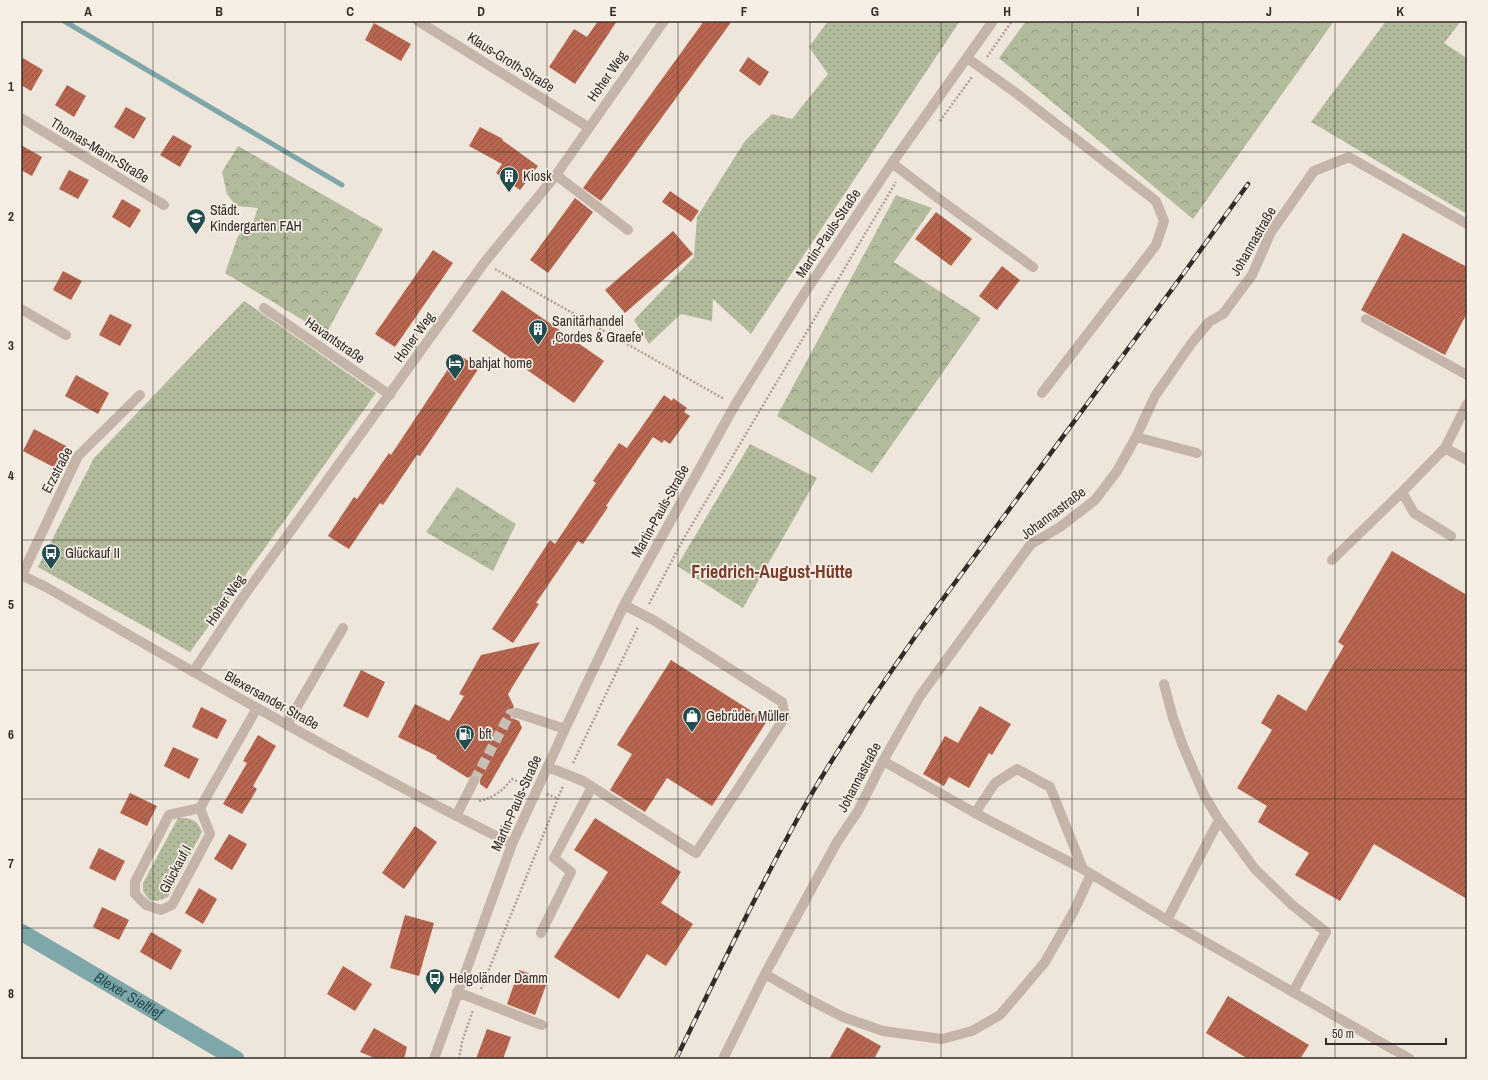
<svg xmlns="http://www.w3.org/2000/svg" width="1488" height="1080" viewBox="0 0 1488 1080" font-family="'Archivo Narrow',sans-serif">
<defs>
<pattern id="grass-dots" width="8" height="8" patternUnits="userSpaceOnUse"><rect width="8" height="8" fill="#b2bb9c"/><path d="M2 2h.1M6 6h.1" fill="none" stroke="#91987f" stroke-width="1.8" stroke-linecap="round"/></pattern>
<pattern id="forest-crowns" width="20" height="18" patternUnits="userSpaceOnUse"><rect width="20" height="18" fill="#b2bb9c"/><path d="M2 6a3 3 0 1 1 6 0M12 15a3 3 0 1 1 6 0" fill="none" stroke="#91987f"/></pattern>
<pattern id="building-hatch" width="6" height="6" patternUnits="userSpaceOnUse"><rect width="6" height="6" fill="#b8664f"/><path d="M-1 1l2-2M0 6l6-6M5 7l2-2" fill="none" stroke="#965442"/></pattern>
</defs>
<rect width="100%" height="100%" fill="#eee5db"/>
<path fill="url(#grass-dots)" d="M828,21H960L751,334L713,299L712,321L681,314L649,344L634,320L694,257L697,217L745,141L772,114L792,119L828,74L809,47Z
M1386,21H1461L1444,43L1467,58V214L1311,122Z
M244,301L376,393L190,652L38,567L94,458Z
M750,444L817,478L743,608L677,566Z
M178,818C191,818 197,819 202,832L168,897L157,901L149,900L143,891V883Z"/>
<path fill="url(#forest-crowns)" d="M1026,21H1334L1193,219L999,58Z
M238,146L383,229L326,334L225,273L238,236L253,222L258,208L236,206L227,194L222,172Z
M896,195L932,208L894,262L981,318L872,473L777,416Z
M457,487L516,524L493,571L426,532Z"/>
<g fill="none" stroke-linecap="round" stroke-linejoin="round">
<path stroke="#7da7a8" stroke-width="5" d="M64,21L342,185"/>
<path stroke="#7da7a8" stroke-width="17" id="s1" d="M21,932L236,1059"/>
</g>
<path fill="url(#building-hatch)" d="M598,21H617L575,84L549,67L574,29L587,37Z
M704,21H732L601,201L583,188Z
M374,23L411,44L401,61L365,40Z
M21,57L43,70L31,91L21,85Z
M748,57L769,72L760,86L739,71Z
M67,85L86,96L74,117L55,105Z
M126,107L146,118L134,139L114,127Z
M480,127L503,139L502,140L538,166L520,190L496,173L502,164L469,146Z
M173,135L192,146L180,167L160,155Z
M21,145L42,157L32,176L21,170Z
M69,170L89,180L78,199L59,189Z
M670,191L699,211L691,222L662,202Z
M575,198L593,212L548,273L530,260Z
M122,199L141,210L130,228L112,217Z
M936,212L972,239L951,266L915,239Z
M673,231L693,254L625,313L605,290Z
M1403,233L1467,267V313L1445,355L1361,310Z
M433,250L453,263L395,347L375,334Z
M1002,266L1020,280L997,310L979,296Z
M63,271L82,281L71,300L53,290Z
M502,290L604,361L574,403L472,331Z
M110,314L132,325L120,346L99,335Z
M458,354L479,368L420,456L417,455L383,505L380,503L349,549L328,536L354,497L357,499L389,453L391,455Z
M76,375L109,393L98,414L65,396Z
M664,395L672,401L673,398L687,408L684,412L690,416L670,444L664,440L662,443L653,437L606,506L608,507L583,544L578,541L536,603L539,604L513,643L492,629L550,540L555,544L596,483L593,481L619,443L627,448Z
M34,429L68,447L57,469L23,451Z
M1392,551L1467,595V899L1374,844L1340,901L1295,875L1309,853L1258,822L1267,806L1237,788L1272,730L1261,723L1278,694L1306,711L1344,646L1338,642Z
M540,642L508,694L514,707L511,711V715L512,718L519,721L522,728L487,789L480,784V780L477,775H473L468,778L436,758L437,756L398,737L415,704L449,721L464,696L459,694L481,655Z
M671,660L767,721L712,806L667,778L645,812L610,790L632,754L617,745Z
M361,670L385,682L368,718L343,706Z
M980,706L1011,724L992,755L989,753L969,788L949,777L944,786L923,774L945,736L958,743Z
M201,707L227,720L217,739L192,727Z
M258,735L276,746L253,786L257,789L242,814L223,804L247,763L243,761Z
M173,747L199,759L189,779L164,766Z
M130,793L157,806L147,826L120,813Z
M595,818L681,872L661,903L693,924L666,966L647,954L619,999L554,957L608,872L574,850Z
M415,826L437,842L404,889L382,873Z
M229,834L247,844L232,870L214,859Z
M99,848L125,861L115,881L89,868Z
M199,888L217,899L203,924L185,913Z
M102,907L129,920L119,940L93,927Z
M405,915L434,923L419,976L390,968Z
M151,932L182,950L171,970L140,952Z
M343,966L372,984L355,1011L327,994Z
M519,970L548,980L535,1015L507,1004Z
M1228,996L1309,1045L1300,1059H1248L1206,1033Z
M847,1027L881,1046L874,1059H829Z
M374,1028L407,1047L404,1059H377L360,1052Z
M487,1029L511,1037L503,1059H476Z"/>
<g fill="none" stroke-linecap="round" stroke-linejoin="round">
<path stroke="#c8c0b7" stroke-width="10" stroke-dasharray="10 5" stroke-linecap="butt" d="M474,781L510,714L517,713"/>
<path stroke="#b09f92" stroke-width="2.5" stroke-dasharray="2 2" stroke-linecap="butt" d="M987,57L1012,21
M940,121L972,77
M495,269L724,399
M649,604L684,538L896,182
M573,763L638,627
M547,794L558,799
M479,801C494,798 503,790 512,779L526,785
M481,989L563,786
M459,1059L462,1042L473,1010"/>
<path stroke="#c5b5a8" stroke-width="10" d="M418,21L588,127
M967,58L1016,93L1156,201L1164,221L1156,245L1042,393
M21,118L164,205
M892,163L939,199L1033,267
M556,175L628,230
M264,308L390,395
M21,309L66,335
M1366,319L1467,375
M1467,404L1445,448L1467,460
M1136,437L1197,453
M1402,492L1414,513L1451,536
M1332,560L1402,492L1445,448
M21,575L46,587C200,676 353,765 512,844
M22,575L78,456L140,395
M193,672L243,597L484,263L556,175L664,21
M1164,684L1173,718L1183,746L1204,795L1219,820L1255,869L1291,904L1326,932L1293,992
M517,713L565,729
M287,724L343,628
M883,761L975,813L1083,869L1167,920L1410,1059
M548,767L583,781L696,853L785,717L782,702L655,621L624,605
M200,808L210,834L172,905L161,910L146,905L135,894V882L169,815L200,808L257,708
M975,813L995,783L1017,769L1050,787L1083,869
M456,816L474,781
M1167,920L1219,820
M541,933L571,872L554,858L592,787
M765,974L810,1000L843,1017L883,1031L942,1039L972,1031L1000,1015L1045,962L1074,911L1091,874
M457,992L542,1025
M434,1059L512,844L565,729L624,605L735,405L804,294L892,163L993,21
M723,1059L765,974L837,842L858,811L883,761L920,696L1031,544L1060,527L1095,500L1117,471L1136,437L1155,396L1191,344L1209,322L1223,314L1252,275L1271,232L1314,171L1349,157L1467,224"/>
<g stroke="#322b27" stroke-width="4.5">
<path id="rail" d="M676,1059C716,977 755,896 799,816C834,753 876,693 917,634L1184,273L1248,184"/>
</g>
<use href="#rail" stroke="#f7efe6" stroke-width="3" stroke-dasharray="9" stroke-linecap="butt"/>
</g>
<path fill="none" stroke="#322b27" stroke-width="1" stroke-opacity="0.55" d="M153,21V1059M285,21V1059M416,21V1059M547,21V1059M678,21V1059M810,21V1059M941,21V1059M1072,21V1059M1203,21V1059M1335,21V1059M21,152H1467M21,281H1467M21,410H1467M21,540H1467M21,670H1467M21,799H1467M21,928H1467"/>
<defs>
<g id="building-pin" transform="scale(1)"><path d="M0 17L-7.5 6A9.5 9.5 0 1 1 7.5 6Z" fill="#224d4f" stroke="#f7efe6"/><path d="M-4-6H4V6H1V3H-1V6H-4ZM-2.5-4.3h1.7v1.8h-1.7ZM.8-4.3h1.7v1.8H.8ZM-2.5-1h1.7V.8h-1.7ZM.8-1h1.7V.8H.8Z" fill="#fff"/></g>
<g id="school-pin" transform="scale(1)"><path d="M0 17L-7.5 6A9.5 9.5 0 1 1 7.5 6Z" fill="#224d4f" stroke="#f7efe6"/><path d="M0-5L7-2L0 1L-7-2ZM-4 1L0 2.5L4 1V4Q0 6-4 4Z" fill="#fff"/></g>
<g id="hotel-pin" transform="scale(1)"><path d="M0 17L-7.5 6A9.5 9.5 0 1 1 7.5 6Z" fill="#224d4f" stroke="#f7efe6"/><path d="M-6-4.5h1.5V1H6V5H4.5V3h-9V5H-6ZM-4 0a1.8 1.8 0 1 1 3.6 0ZM.5 0V-2.5h3Q6-2.5 6 0Z" fill="#fff"/></g>
<g id="bus-pin" transform="scale(1)"><path d="M0 17L-7.5 6A9.5 9.5 0 1 1 7.5 6Z" fill="#224d4f" stroke="#f7efe6"/><path d="M-5-6H5V4H4V6H2V4H-2V6H-4V4H-5ZM-3.5-4V0h7V-4ZM-3.5 1.2v1.5H-2V1.2ZM2 1.2v1.5H3.5V1.2Z" fill="#fff"/></g>
<g id="shop-pin" transform="scale(1)"><path d="M0 17L-7.5 6A9.5 9.5 0 1 1 7.5 6Z" fill="#224d4f" stroke="#f7efe6"/><path d="M-5-2.5h2.3a2.7 3.5 0 0 1 5.4 0H5L5.5 6h-11ZM-1.5-2.5h3a1.5 2.3 0 0 0-3 0Z" fill="#fff"/></g>
<g id="fuel-pin" transform="scale(1)"><path d="M0 17L-7.5 6A9.5 9.5 0 1 1 7.5 6Z" fill="#224d4f" stroke="#f7efe6"/><path d="M-5.5-6h7V0h2V4h1.3V-2.5L3-4.5l.8-.8L6-3V5H2.5V1h-1V6h-7ZM-4.2-4.7v3.2H.2V-4.7Z" fill="#fff"/></g>
</defs>
<g fill-rule="evenodd">
<use href="#building-pin" x="509" y="176"/>
<use href="#school-pin" x="196" y="218"/>
<use href="#building-pin" x="538" y="329"/>
<use href="#hotel-pin" x="455" y="363"/>
<use href="#bus-pin" x="51" y="553"/>
<use href="#shop-pin" x="692" y="716"/>
<use href="#fuel-pin" x="465" y="734"/>
<use href="#bus-pin" x="435" y="978"/>
</g>
<g text-anchor="middle" stroke-width="3.5" stroke-linejoin="round" paint-order="stroke">
<g font-size="14" fill="#322b27" stroke="#f7efe6">
<text transform="translate(511 62) rotate(32)" y="5">Klaus-Groth-Straße</text>
<text transform="translate(607 76) rotate(-55)" y="5">Hoher Weg</text>
<text transform="translate(100 150) rotate(31)" y="5">Thomas-Mann-Straße</text>
<text transform="translate(828 233) rotate(-56)" y="5">Martin-Pauls-Straße</text>
<text transform="translate(1253 241) rotate(-60)" y="5">Johannastraße</text>
<text transform="translate(414 337) rotate(-54)" y="5">Hoher Weg</text>
<text transform="translate(335 340) rotate(35)" y="5">Havantstraße</text>
<text transform="translate(57 470) rotate(-62)" y="5">Erzstraße</text>
<text transform="translate(660 511) rotate(-61)" y="5">Martin-Pauls-Straße</text>
<text transform="translate(1053 513) rotate(-37)" y="5">Johannastraße</text>
<text transform="translate(225 600) rotate(-56)" y="5">Hoher Weg</text>
<text transform="translate(272 700) rotate(29)" y="5">Blexersander Straße</text>
<text transform="translate(859 777) rotate(-62)" y="5">Johannastraße</text>
<text transform="translate(516 803) rotate(-66)" y="5">Martin-Pauls-Straße</text>
<text transform="translate(175 869) rotate(-62)" y="5">Glückauf I</text>
</g>
<g font-size="14" fill="#322b27" stroke="#f7efe6" text-anchor="start">
<text x="523" y="181">Kiosk</text>
<text x="210" y="215">Städt.<tspan x="210" dy="16">Kindergarten FAH</tspan></text>
<text x="552" y="326">Sanitärhandel<tspan x="552" dy="16">,Cordes &amp; Graefe'</tspan></text>
<text x="469" y="368">bahjat home</text>
<text x="65" y="558">Glückauf II</text>
<text x="706" y="721">Gebrüder Müller</text>
<text x="479" y="739">bft</text>
<text x="449" y="983">Helgoländer Damm</text>
</g>
<g font-size="15" font-style="italic" fill="#224d4f" stroke="#f7efe6">
<text dy="5" stroke="none"><textPath href="#s1" startOffset="125">Blexer Sieltief</textPath></text>
</g>
<g font-size="18" font-weight="bold" fill="#783b2a" stroke="#f7efe6">
<text x="772" y="578">Friedrich-August-Hütte</text>
</g>
</g>
<rect width="1488" height="1080" fill="none" stroke="#f7efe6" stroke-width="44"/>
<path d="M1326 1038v6h120v-6" fill="none" stroke="#322b27" stroke-width="2"/>
<text x="1332" y="1038" font-size="12" fill="#322b27" stroke="#f7efe6" stroke-width="3" paint-order="stroke">50 m</text>
<rect x="22" y="22" width="1444" height="1036" fill="none" stroke="#322b27" stroke-width="1.5"/>
<g font-size="13" text-anchor="middle" font-weight="bold" fill="#322b27">
<text x="88" y="16">A</text>
<text x="219" y="16">B</text>
<text x="350" y="16">C</text>
<text x="481" y="16">D</text>
<text x="613" y="16">E</text>
<text x="744" y="16">F</text>
<text x="875" y="16">G</text>
<text x="1007" y="16">H</text>
<text x="1138" y="16">I</text>
<text x="1269" y="16">J</text>
<text x="1400" y="16">K</text>
<text x="11" y="91">1</text>
<text x="11" y="221">2</text>
<text x="11" y="350">3</text>
<text x="11" y="480">4</text>
<text x="11" y="609">5</text>
<text x="11" y="739">6</text>
<text x="11" y="868">7</text>
<text x="11" y="998">8</text>
</g>
</svg>
